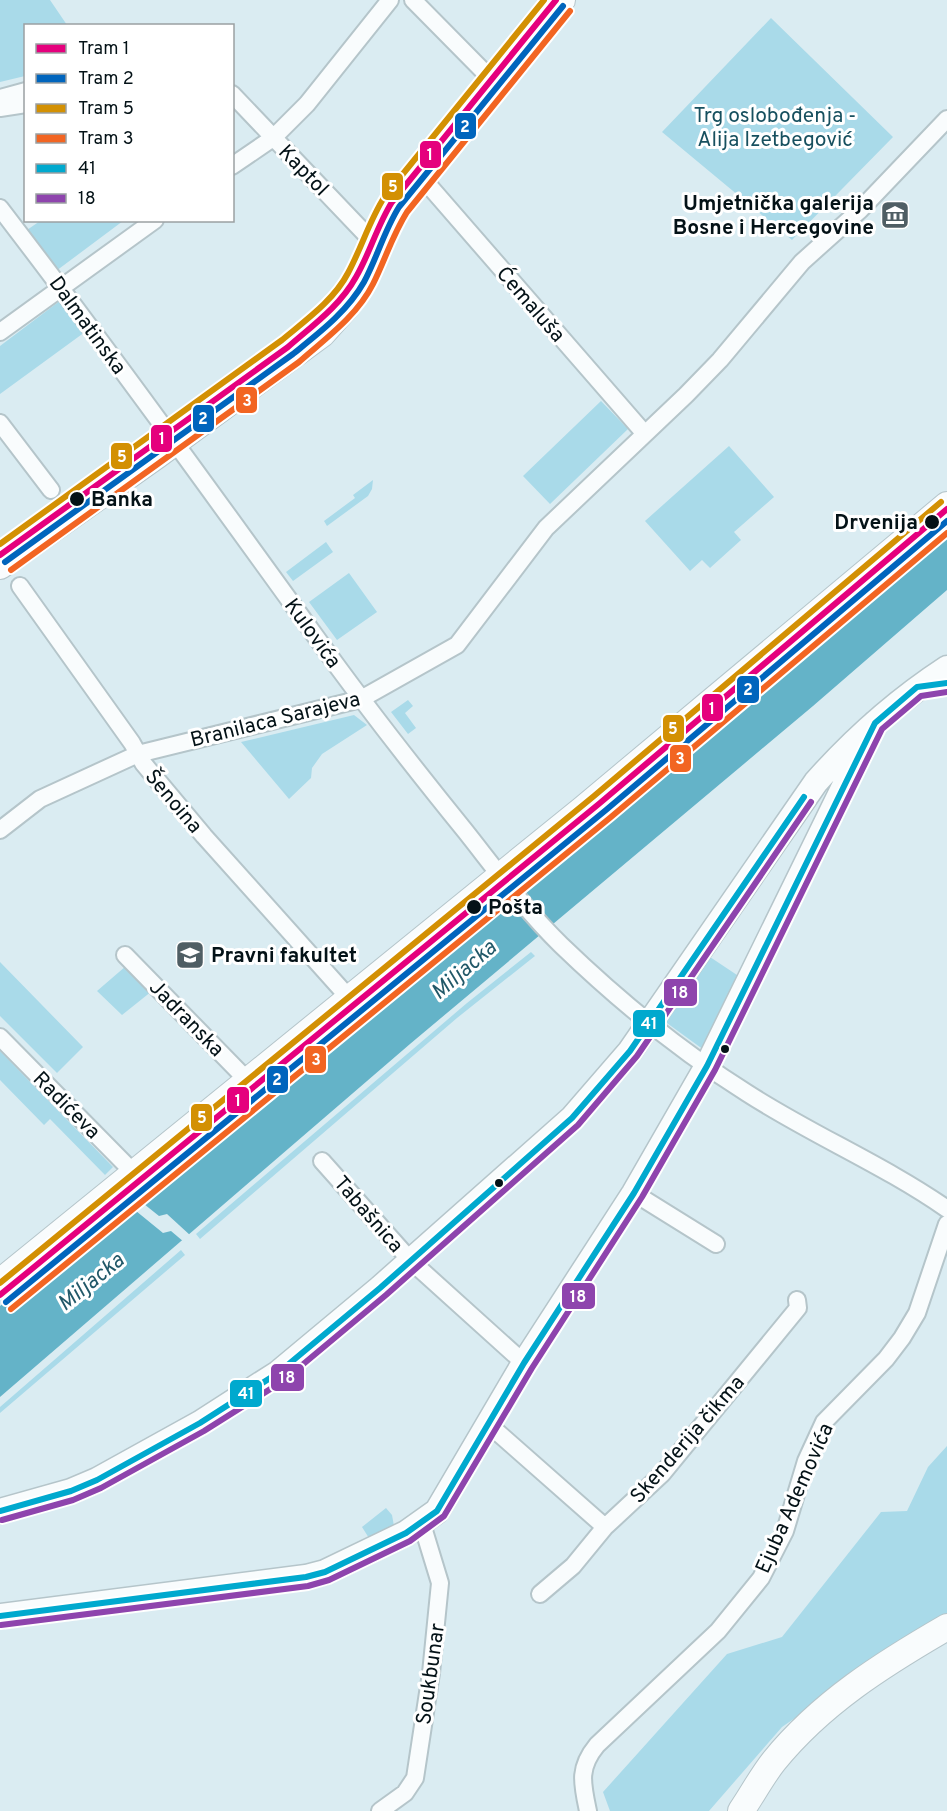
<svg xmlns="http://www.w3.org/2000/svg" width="947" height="1811" viewBox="0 0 947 1811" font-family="Overpass,sans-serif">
<rect width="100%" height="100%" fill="#daecf2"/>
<path fill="#a9dae9" d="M0,0H50L67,25L26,26L25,76L0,82Z
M771,18L893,137L792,240L662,132Z
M40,221H123L56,271L27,230Z
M61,300L85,332L0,394V346Z
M601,401L628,429L550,504L523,476Z
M729,446L774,497L734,532L741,540L710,568L702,560L690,571L645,521Z
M373,480L372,489L368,496L327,526L324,521L355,498L353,495Z
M326,542L333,552L293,581L286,572Z
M349,573L377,612L337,640L309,602Z
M408,700L413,706L405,713L416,728L408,734L391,712Z
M354,715L367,725L322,754L312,768L311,778L289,799L241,742Z
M531,952L535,956L457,1018L200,1239L196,1234L467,1003Z
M707,955L740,977L704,1050L660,1018Z
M0,962L83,1047L57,1073L0,1016Z
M126,966L152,991L122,1015L97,991Z
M0,1051L113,1167L105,1175L50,1119L44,1125L0,1080Z
M181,1250L185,1255L0,1413V1407Z
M947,1446V1613L782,1727L709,1811H610L603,1792L727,1654L782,1637L881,1512L907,1511L928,1467Z
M386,1508L392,1515L394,1526L374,1546L362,1527Z"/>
<path fill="#64b3c8" d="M947,518V590L813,706L410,1044L0,1397V1306C224,1124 451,944 672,758C765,680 855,597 947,518Z"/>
<path fill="#daecf2" d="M134,1196L159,1216L167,1214L191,1236L184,1242L171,1231L163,1233L125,1202Z"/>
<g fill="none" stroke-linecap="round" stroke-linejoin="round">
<g stroke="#b5c5ca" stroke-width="20">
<path id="minor" d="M413,0L494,82
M232,94L375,244
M0,98L26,91
M0,108L26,104
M232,166L273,138L307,104L390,0
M418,173L645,434
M0,208C108,349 212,493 316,637C364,704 414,768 466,832C496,870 526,911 561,945C617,999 680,1051 747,1093C812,1135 884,1165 947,1209
M0,332L155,220
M0,423L51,490
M20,586L132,743L143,763L204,836L350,999
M0,830L40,799L138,754L361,699L457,645L546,528L686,395L720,360L802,262L860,210L947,119
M125,955L248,1081
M0,1037L134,1173
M322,1161L411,1261L524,1363
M634,1193L716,1244
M487,1423L605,1527
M540,1594L573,1566L605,1527L662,1474L798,1308L797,1300
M380,1811L405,1793L415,1778L431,1673L440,1583L422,1524
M588,1811C582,1783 578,1768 597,1745L718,1631L761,1578L785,1531L806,1461L824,1422L886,1359L902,1338L917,1313L947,1224"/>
</g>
<g stroke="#b5c5ca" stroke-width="27">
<path id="secondary" d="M0,1511L71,1491L97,1480L200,1423L278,1373L380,1288L572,1118L630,1051L816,782C855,738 898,700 947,668
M0,1616L306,1577L325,1572L406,1533L437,1511L524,1363L634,1193L707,1066L875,723"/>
</g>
<g stroke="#b5c5ca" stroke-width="28">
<path id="primary" d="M0,566L156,456L322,334L347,306L355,294L381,230L396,204L562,0
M0,1282L583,809L947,505
M741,1811C752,1795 762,1776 774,1761C821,1703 883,1664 947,1627"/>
</g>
<use href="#minor" stroke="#f9fcfd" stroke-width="16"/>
<use href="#secondary" stroke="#f9fcfd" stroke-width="24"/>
<use href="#primary" stroke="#f9fcfd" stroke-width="26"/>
<g stroke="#fff" stroke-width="10">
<path id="bus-1" d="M0,1511L71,1491L97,1480L200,1423L278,1373L380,1288L572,1118L630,1051L804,797
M0,1616L306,1577L325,1572L406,1533L437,1511L524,1363L634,1193L707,1066L875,723L917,687L947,683"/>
</g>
<g stroke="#fff" stroke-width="10">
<path id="bus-2" d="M2,1520L73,1500L101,1488L204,1431L283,1381L386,1295L578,1125L637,1056L811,802
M1,1625L308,1586L329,1580L410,1541L444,1516L532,1368L642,1197L715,1070L882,729L921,696L947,692"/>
</g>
<use href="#bus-1" stroke="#00a9ce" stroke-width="6"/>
<use href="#bus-2" stroke="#8e44ad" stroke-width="6"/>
<g stroke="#fff" stroke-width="10">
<path id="tram-1" d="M0,555L288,347C312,326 340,306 356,277C370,253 377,226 392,202L556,0
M0,1295L600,803L947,509"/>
</g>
<g stroke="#fff" stroke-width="10">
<path id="tram-2" d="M5,562L293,354C319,333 347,312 364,282C377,258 384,231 399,207L563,6
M6,1302L606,810L947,521"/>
</g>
<g stroke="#fff" stroke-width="10">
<path id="tram-3" d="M0,544L282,340C306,320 334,300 348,273C362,247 369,221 385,196L544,0
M0,1283L594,796L941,502"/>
</g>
<g stroke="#fff" stroke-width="10">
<path id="tram-4" d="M11,570L299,362C325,339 357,316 373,284C385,260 392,236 407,212L570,11
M11,1309L611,817L947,533"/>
</g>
<use href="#tram-1" stroke="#e5007d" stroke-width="6"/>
<use href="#tram-2" stroke="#0065bd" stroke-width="6"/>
<use href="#tram-3" stroke="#d39003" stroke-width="6"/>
<use href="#tram-4" stroke="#f26522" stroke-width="6"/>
</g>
<defs>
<g id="museum-square" transform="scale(1.5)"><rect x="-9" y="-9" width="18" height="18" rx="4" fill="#4f5e64" stroke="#fff"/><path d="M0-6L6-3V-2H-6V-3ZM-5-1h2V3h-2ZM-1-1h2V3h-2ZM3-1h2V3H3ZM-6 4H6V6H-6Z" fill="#fff"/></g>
<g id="university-square" transform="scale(1.5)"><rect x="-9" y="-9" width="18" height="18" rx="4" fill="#4f5e64" stroke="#fff"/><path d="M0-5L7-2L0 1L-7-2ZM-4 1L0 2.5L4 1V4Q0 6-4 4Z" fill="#fff"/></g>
</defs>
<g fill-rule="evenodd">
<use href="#museum-square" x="895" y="215"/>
<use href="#university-square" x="190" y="955"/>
</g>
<g fill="#041217" stroke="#fff" stroke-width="2">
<circle cx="77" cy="499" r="8"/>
<circle cx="932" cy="522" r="8"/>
<circle cx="474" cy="907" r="8"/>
<circle cx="725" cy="1049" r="5"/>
<circle cx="499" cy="1183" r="5"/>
</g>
<g text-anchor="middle" stroke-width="6" stroke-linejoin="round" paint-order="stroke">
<g font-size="21" fill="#17505f" stroke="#fff">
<text x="775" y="122">Trg oslobođenja -<tspan x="775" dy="24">Alija Izetbegović</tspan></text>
</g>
<g font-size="21" fill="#041217" stroke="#fff">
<text transform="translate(304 170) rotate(46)" y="7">Kaptol</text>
<text transform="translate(531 304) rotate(49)" y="7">Ćemaluša</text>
<text transform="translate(88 325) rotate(54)" y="7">Dalmatinska</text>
<text transform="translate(313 633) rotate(54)" y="7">Kulovića</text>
<text transform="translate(275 719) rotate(-14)" y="7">Branilaca Sarajeva</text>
<text transform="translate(174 801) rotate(50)" y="7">Šenoina</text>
<text transform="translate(187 1018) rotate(46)" y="7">Jadranska</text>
<text transform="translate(67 1105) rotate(45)" y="7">Radićeva</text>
<text transform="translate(369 1214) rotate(49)" y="7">Tabašnica</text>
<text transform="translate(687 1439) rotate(-49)" y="7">Skenderija čikma</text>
<text transform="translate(794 1498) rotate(-66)" y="7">Ejuba Ademovića</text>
<text transform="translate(430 1674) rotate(-82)" y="7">Soukbunar</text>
</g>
<g font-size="21" font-weight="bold" fill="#041217" stroke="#fff" text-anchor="end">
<text x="874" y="210">Umjetnička galerija<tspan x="874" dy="24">Bosne i Hercegovine</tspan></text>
<text x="211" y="962" text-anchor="start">Pravni fakultet</text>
</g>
<g font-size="21" font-weight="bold" fill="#041217" stroke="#fff" text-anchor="start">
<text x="91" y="506">Banka</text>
<text x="918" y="529" text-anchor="end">Drvenija</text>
<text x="488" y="914">Pošta</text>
</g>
<g font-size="22" font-style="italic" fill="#215868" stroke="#fff">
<text transform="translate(463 969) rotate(-41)" y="8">Miljacka</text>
<text transform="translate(90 1281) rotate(-39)" y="8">Miljacka</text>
</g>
</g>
<g stroke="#fff" stroke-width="2">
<rect x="454" y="112" width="23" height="28" rx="6" fill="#0065bd"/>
<rect x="419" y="140" width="23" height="29" rx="6" fill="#e5007d"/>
<rect x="381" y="172" width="23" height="29" rx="6" fill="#d39003"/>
<rect x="235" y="386" width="23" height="28" rx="6" fill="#f26522"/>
<rect x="192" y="404" width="23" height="29" rx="6" fill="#0065bd"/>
<rect x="150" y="424" width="23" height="29" rx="6" fill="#e5007d"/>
<rect x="110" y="442" width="23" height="28" rx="6" fill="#d39003"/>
<rect x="736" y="675" width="24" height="29" rx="6" fill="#0065bd"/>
<rect x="701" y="693" width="23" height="29" rx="6" fill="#e5007d"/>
<rect x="662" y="714" width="23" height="29" rx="6" fill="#d39003"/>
<rect x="669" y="744" width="23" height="29" rx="6" fill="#f26522"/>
<rect x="663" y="978" width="35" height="29" rx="6" fill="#8e44ad"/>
<rect x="632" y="1009" width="34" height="29" rx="6" fill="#00a9ce"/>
<rect x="304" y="1045" width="23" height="29" rx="6" fill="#f26522"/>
<rect x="266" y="1065" width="23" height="29" rx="6" fill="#0065bd"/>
<rect x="226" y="1086" width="24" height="28" rx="6" fill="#e5007d"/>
<rect x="190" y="1103" width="23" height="29" rx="6" fill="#d39003"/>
<rect x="561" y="1282" width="35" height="28" rx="6" fill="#8e44ad"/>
<rect x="270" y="1363" width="35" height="29" rx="6" fill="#8e44ad"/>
<rect x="229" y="1379" width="34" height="29" rx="6" fill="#00a9ce"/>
</g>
<g font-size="16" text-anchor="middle" font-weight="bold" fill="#fff">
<text x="465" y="132">2</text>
<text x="430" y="160">1</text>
<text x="393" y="192">5</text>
<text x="247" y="406">3</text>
<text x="203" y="424">2</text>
<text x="162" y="444">1</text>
<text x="122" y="462">5</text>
<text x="748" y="695">2</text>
<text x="712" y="714">1</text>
<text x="673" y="734">5</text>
<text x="680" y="764">3</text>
<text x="680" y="998">18</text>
<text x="649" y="1029">41</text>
<text x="316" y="1065">3</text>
<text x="277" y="1085">2</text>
<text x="238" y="1106">1</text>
<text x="202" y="1123">5</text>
<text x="578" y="1302">18</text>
<text x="287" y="1383">18</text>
<text x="246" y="1399">41</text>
</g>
<rect x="24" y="24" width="210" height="198" fill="#ffffff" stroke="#9ba0a2" stroke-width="1.5"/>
<rect x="36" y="44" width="30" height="9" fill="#e5007d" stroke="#9ba0a2" stroke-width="1.5"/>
<text x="78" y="54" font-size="18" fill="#041217">Tram 1</text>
<rect x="36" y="74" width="30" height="9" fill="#0065bd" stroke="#9ba0a2" stroke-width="1.5"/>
<text x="78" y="84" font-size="18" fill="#041217">Tram 2</text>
<rect x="36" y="104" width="30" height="9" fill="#d39003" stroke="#9ba0a2" stroke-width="1.5"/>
<text x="78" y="114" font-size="18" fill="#041217">Tram 5</text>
<rect x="36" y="134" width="30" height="9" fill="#f26522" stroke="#9ba0a2" stroke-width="1.5"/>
<text x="78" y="144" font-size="18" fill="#041217">Tram 3</text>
<rect x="36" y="164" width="30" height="9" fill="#00a9ce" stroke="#9ba0a2" stroke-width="1.5"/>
<text x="78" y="174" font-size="18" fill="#041217">41</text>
<rect x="36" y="194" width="30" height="9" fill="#8e44ad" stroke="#9ba0a2" stroke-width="1.5"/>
<text x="78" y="204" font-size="18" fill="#041217">18</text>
</svg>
